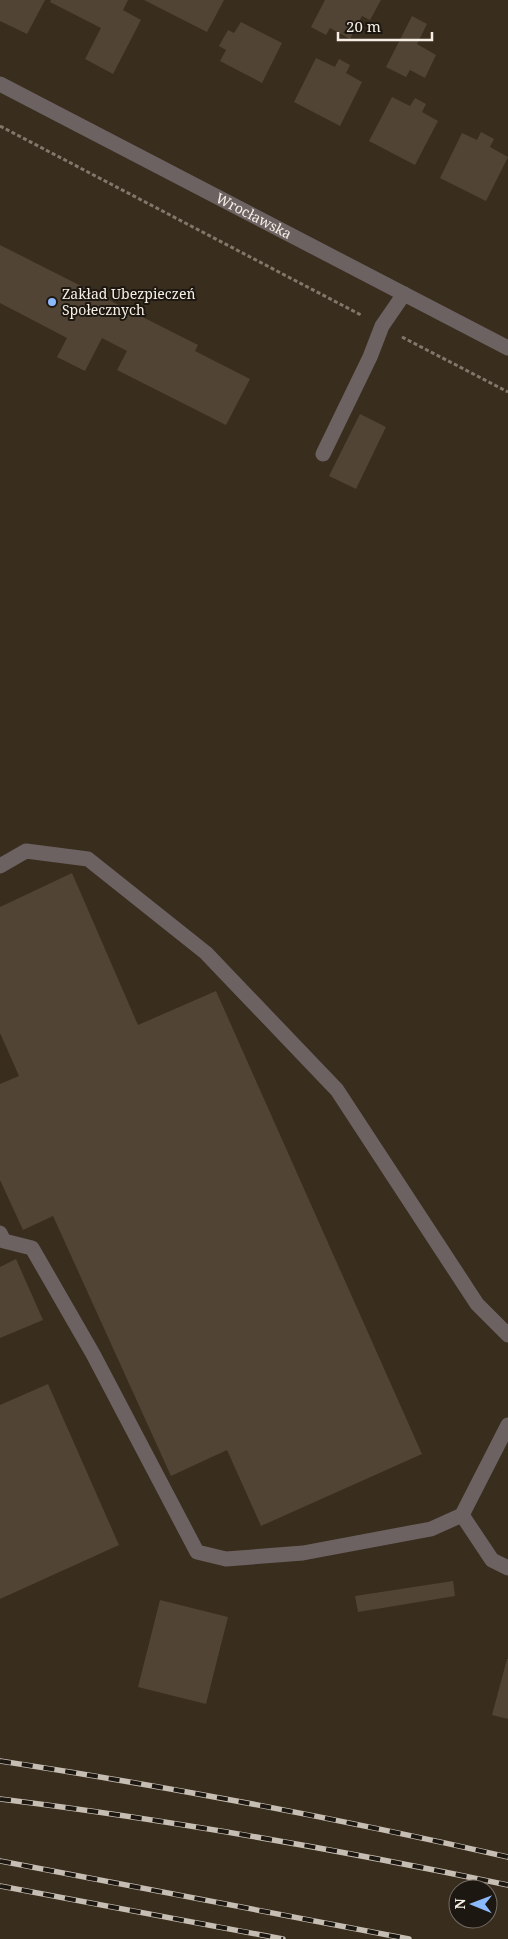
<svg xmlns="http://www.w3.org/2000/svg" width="508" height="1939" viewBox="0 0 508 1939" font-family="'Noto Serif',serif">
<rect width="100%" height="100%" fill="#392d1e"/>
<path fill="#514434" d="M0,0H45L27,34L0,21Z
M51,0H128L123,10L141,20L113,74L85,59L101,28L50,2Z
M144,0H224L207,32Z
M325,0H381L370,20L362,16L350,39L330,28L326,35L311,27Z
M412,16L427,24L417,44L436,55L425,78L410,70L406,77L386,67Z
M241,22L282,43L262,83L220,61L226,50L219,46L228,30L234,33Z
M316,58L335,67L339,59L350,65L346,73L362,82L340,126L294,102Z
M392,97L410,106L415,98L426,104L422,112L438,121L415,165L369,141Z
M481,132L494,139L490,147L508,157L486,201L440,178L462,133L477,140Z
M0,245L198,345L195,351L250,379L226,425L117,370L127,351L102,338L85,371L57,357L67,338L0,303Z
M360,414L386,427L356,489L329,476Z
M72,873L138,1025L216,991L422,1454L261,1526L227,1450L171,1476L53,1216L23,1230L0,1180V1084L19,1076L0,1033V907Z
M16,1259L43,1320L0,1338V1267Z
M48,1384L119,1545L0,1599V1405Z
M453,1581L455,1596L358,1612L355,1596Z
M160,1600L228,1617L206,1704L138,1687Z
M507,1659H508V1719L492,1715Z"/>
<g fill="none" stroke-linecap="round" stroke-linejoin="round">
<path stroke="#82776a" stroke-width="3" stroke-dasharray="4 2.5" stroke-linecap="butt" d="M0,126L361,315
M402,337L508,392"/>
<g stroke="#6d6262" stroke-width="15">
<path id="s1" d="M0,84L508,348"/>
<path d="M323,454L370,357L382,326L404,294"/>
<path d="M0,866L26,851L88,859L206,953L337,1090L477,1304L508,1335"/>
<path d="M0,1233L4,1241L32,1248L93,1354L197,1552L226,1559L303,1553L431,1529L462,1515L508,1425"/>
<path d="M462,1515L492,1560L508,1568"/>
</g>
<g stroke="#c7beb3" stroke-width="5.5">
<path id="rail" d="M0,1761C171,1787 340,1819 508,1857
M0,1799C171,1820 340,1850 508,1885
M0,1861L409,1939
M0,1886L283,1939"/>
</g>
<use href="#rail" stroke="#1c1710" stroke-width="4" stroke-dasharray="11" stroke-linecap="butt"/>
</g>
<circle fill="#8cb9fc" stroke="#1c1710" stroke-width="2" cx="52" cy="302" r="5"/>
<g text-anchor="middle" stroke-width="4" stroke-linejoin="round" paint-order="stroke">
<g font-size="14" fill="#f7efe5" stroke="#1c1710">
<text dy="5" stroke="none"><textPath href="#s1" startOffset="286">Wrocławska</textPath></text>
</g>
<g font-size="14" fill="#f7efe5" stroke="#1c1710" text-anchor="start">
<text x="62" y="299">Zakład Ubezpieczeń<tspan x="62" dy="16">Społecznych</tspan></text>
</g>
</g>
<g transform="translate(473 1904) rotate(271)"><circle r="24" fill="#1c1710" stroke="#746d65"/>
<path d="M0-4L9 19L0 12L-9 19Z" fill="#8cb9fc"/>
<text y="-8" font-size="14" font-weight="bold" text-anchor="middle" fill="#f7efe5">N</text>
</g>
<path d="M338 32v8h94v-8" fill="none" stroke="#f7efe5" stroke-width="2.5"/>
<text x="346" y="32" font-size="15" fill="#f7efe5" stroke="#1c1710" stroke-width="4" paint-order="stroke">20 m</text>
</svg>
